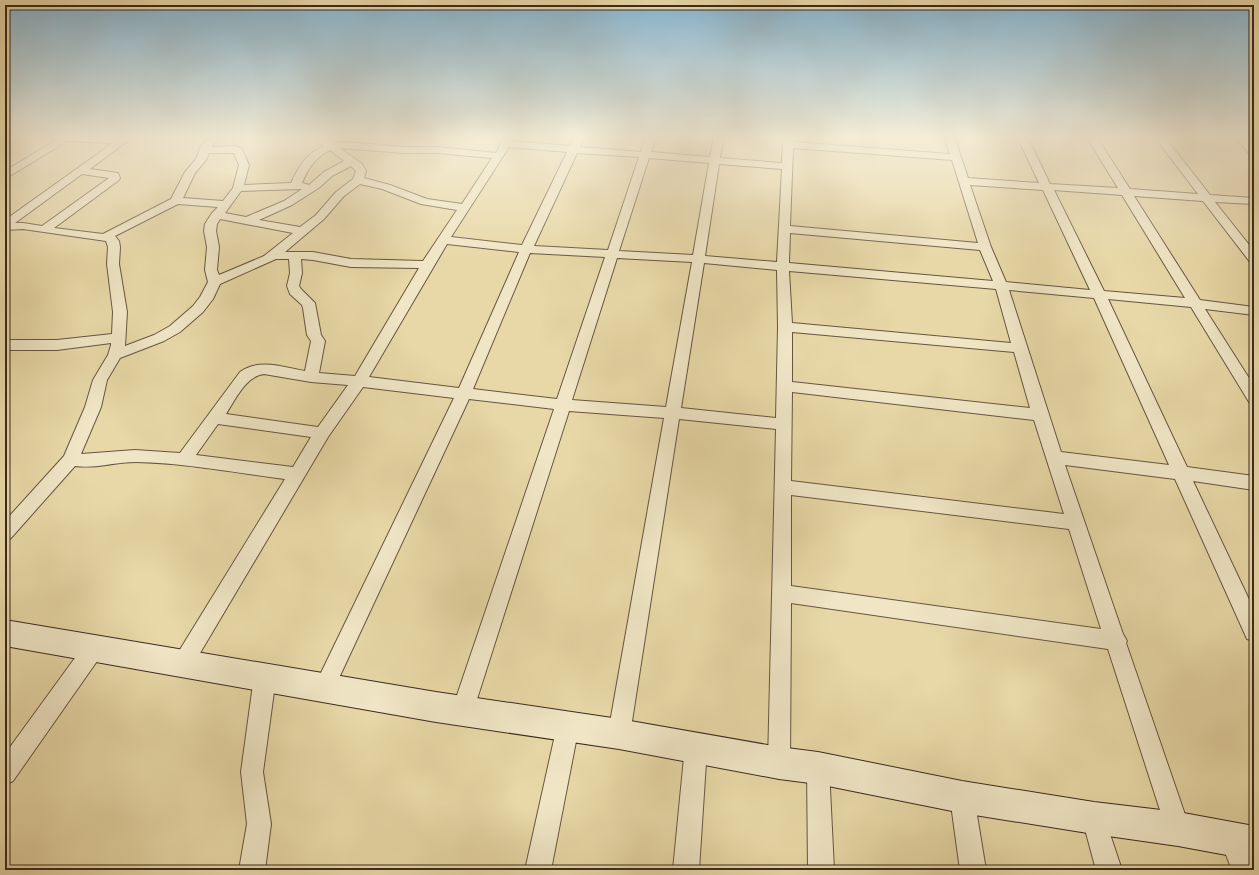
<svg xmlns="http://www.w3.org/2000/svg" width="1259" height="875" viewBox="0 0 1259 875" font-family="'Libre Caslon Text',serif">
<rect width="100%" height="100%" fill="#e8d8a7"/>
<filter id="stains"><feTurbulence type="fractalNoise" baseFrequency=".005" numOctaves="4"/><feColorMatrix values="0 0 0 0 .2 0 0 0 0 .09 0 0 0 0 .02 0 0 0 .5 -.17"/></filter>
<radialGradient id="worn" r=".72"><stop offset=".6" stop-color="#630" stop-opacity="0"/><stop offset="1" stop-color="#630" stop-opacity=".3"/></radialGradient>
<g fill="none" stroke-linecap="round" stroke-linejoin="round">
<g stroke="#665640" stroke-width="2">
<path id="street" d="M44,136H134L90,169L118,173L120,178L119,180L54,228L103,234L171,199L185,172L196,159L201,146L211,136H222L211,147L235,146L242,149L249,165L244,185L291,183C300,165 305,155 324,146L318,141L315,136H325L333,143L345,142L404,147H437L496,153L505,136H515L512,141L570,146L575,136H585L580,147L641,152L646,136H656L651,152L710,157L714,136H724L720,158L782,163L783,136H793V142L950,154L944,136H954L968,178L1039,183L1017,136H1027L1050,184L1118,188L1086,136H1096L1130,189L1198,194L1154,136H1164L1210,195L1254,198V204L1215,202L1254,251V263L1250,262L1203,201L1134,196L1200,300L1254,307V315L1205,309L1254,386V403L1249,402L1191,307L1108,299L1187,467L1254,476V490L1193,481L1254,610V641L1247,639L1175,479L1065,465L1123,634L1127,641L1126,643L1190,829L1187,838L1178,841L1169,838L1108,649L791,603L790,763L787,771L779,774L771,771L768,763L776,429L679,419L630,734L627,742L619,745L611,742L608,734L664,418L569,411L471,718L463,721L455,718L452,710L554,409L469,399L332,693L325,696L318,693L314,686L318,679L454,398L363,387L328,437L190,670L183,673L176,670L173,663L176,656L285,479C236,473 186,463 136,462C115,462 95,469 75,466L11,538L5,541V521L64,456L85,407L93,380L108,355L111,345V343L57,350H5V340H57L112,334L113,312L107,264L108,247L106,241L23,229L5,230V220L113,143L67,141L5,179V171L56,140L46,138ZM509,147L567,152L522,245L451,237ZM340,148L404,153H437L492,158L462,204L427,199L390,185L364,178L366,171L362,164ZM793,148L952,160L978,243L790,226ZM330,150L344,161L324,172L309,185L302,183C309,167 314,159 330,150ZM209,153H234L239,165L233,188L223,201L183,198L195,173L206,160ZM577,153L639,157L608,250L534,246ZM649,158L709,163L693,255L619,251ZM719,164L782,169L777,262L705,256ZM351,166L356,171L353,179L336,192L316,215L300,227L259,220L292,205L320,187L332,176ZM82,174L109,178L42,226L23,223H15ZM360,184L382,189L421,204L457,210L423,261L351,259L313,252H285L324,219L344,196ZM970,185L1043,190L1090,290L1006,282L991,247ZM302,189L284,201L246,217L225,213L241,191ZM1054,190L1122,195L1185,298L1104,291ZM178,204L218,207L212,213L205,224L204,231L207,247L205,270L208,282L200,297L193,306L170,326L154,335L125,346L127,312L119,264L120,247L119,241L115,236ZM220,219L293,233L264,256L219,275L217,270L219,247L216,231L217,224ZM790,233L980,250L993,281L789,263ZM447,244L519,252L459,388L369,377ZM530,253L605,257L557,399L473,389ZM617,258L692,262L666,407L572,400ZM276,259H289L290,273L287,286L290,294L302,305L303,308L307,335L311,341L305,371C283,367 259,358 240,372L180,453L135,450L81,454L101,407L107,380L120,358L164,341L180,332L203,312L213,299L220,284ZM301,259L313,260L351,267L419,268L355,376L319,373L325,341L321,335L315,303L301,289L299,286L302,273ZM704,263L777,270L778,327L776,418L681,408ZM789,271L996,289L1011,343L792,323ZM1009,290L1094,298L1169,465L1061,452ZM792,332L1014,352L1030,408L792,382ZM264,374L311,382L348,385L318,427L226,414C235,400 246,376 264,374ZM792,392L1034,420L1064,514L791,481ZM218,424L311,437L293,467L196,455ZM791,495L1069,529L1101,629L791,586Z
M95,637L102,640L105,647L102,654L13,781L5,785V754L88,640Z
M265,667L272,670L276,677L263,772L271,824L265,870H239L247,824L241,772L254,677L258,670Z
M568,715L576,718L579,726L551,870H525L557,726L560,718Z
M696,736L704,739L707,747L699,870H673L685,747L688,739Z
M818,757L826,760L829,768L834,870H808L807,768L810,760Z
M962,785L970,789L974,797L986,870H960L950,797L954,789Z
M1094,806L1102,810L1122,870H1096L1082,818L1086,810Z
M1232,828L1241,831L1254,862V870H1232L1220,840L1223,831Z"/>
</g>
<g stroke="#3b2a1e" stroke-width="2">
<path id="secondary" d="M1235,136H1249L1254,143V155L1249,154Z
M5,620L436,692L619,719L779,747L818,752L962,781L1094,802L1178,812L1254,826V860L1178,846L1094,834L962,813L818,784L779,779L619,749L436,722L5,646Z"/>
</g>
<use href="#street" fill="#f0e6c6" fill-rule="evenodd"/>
<use href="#secondary" fill="#f0e6c6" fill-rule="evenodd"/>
</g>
<linearGradient id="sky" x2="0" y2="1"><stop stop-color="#88b6d1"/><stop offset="0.53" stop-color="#f5edd7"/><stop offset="1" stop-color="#f5edd7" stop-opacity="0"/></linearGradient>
<rect width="1259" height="259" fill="url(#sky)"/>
<rect width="1259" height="875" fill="none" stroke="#e8d8a7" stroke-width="20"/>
<rect x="6" y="6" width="1247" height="863" fill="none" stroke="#3b2a1e" stroke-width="2"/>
<rect x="10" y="10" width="1239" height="855" fill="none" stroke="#3b2a1e"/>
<rect width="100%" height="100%" filter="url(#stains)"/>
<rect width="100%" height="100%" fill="url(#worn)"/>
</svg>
